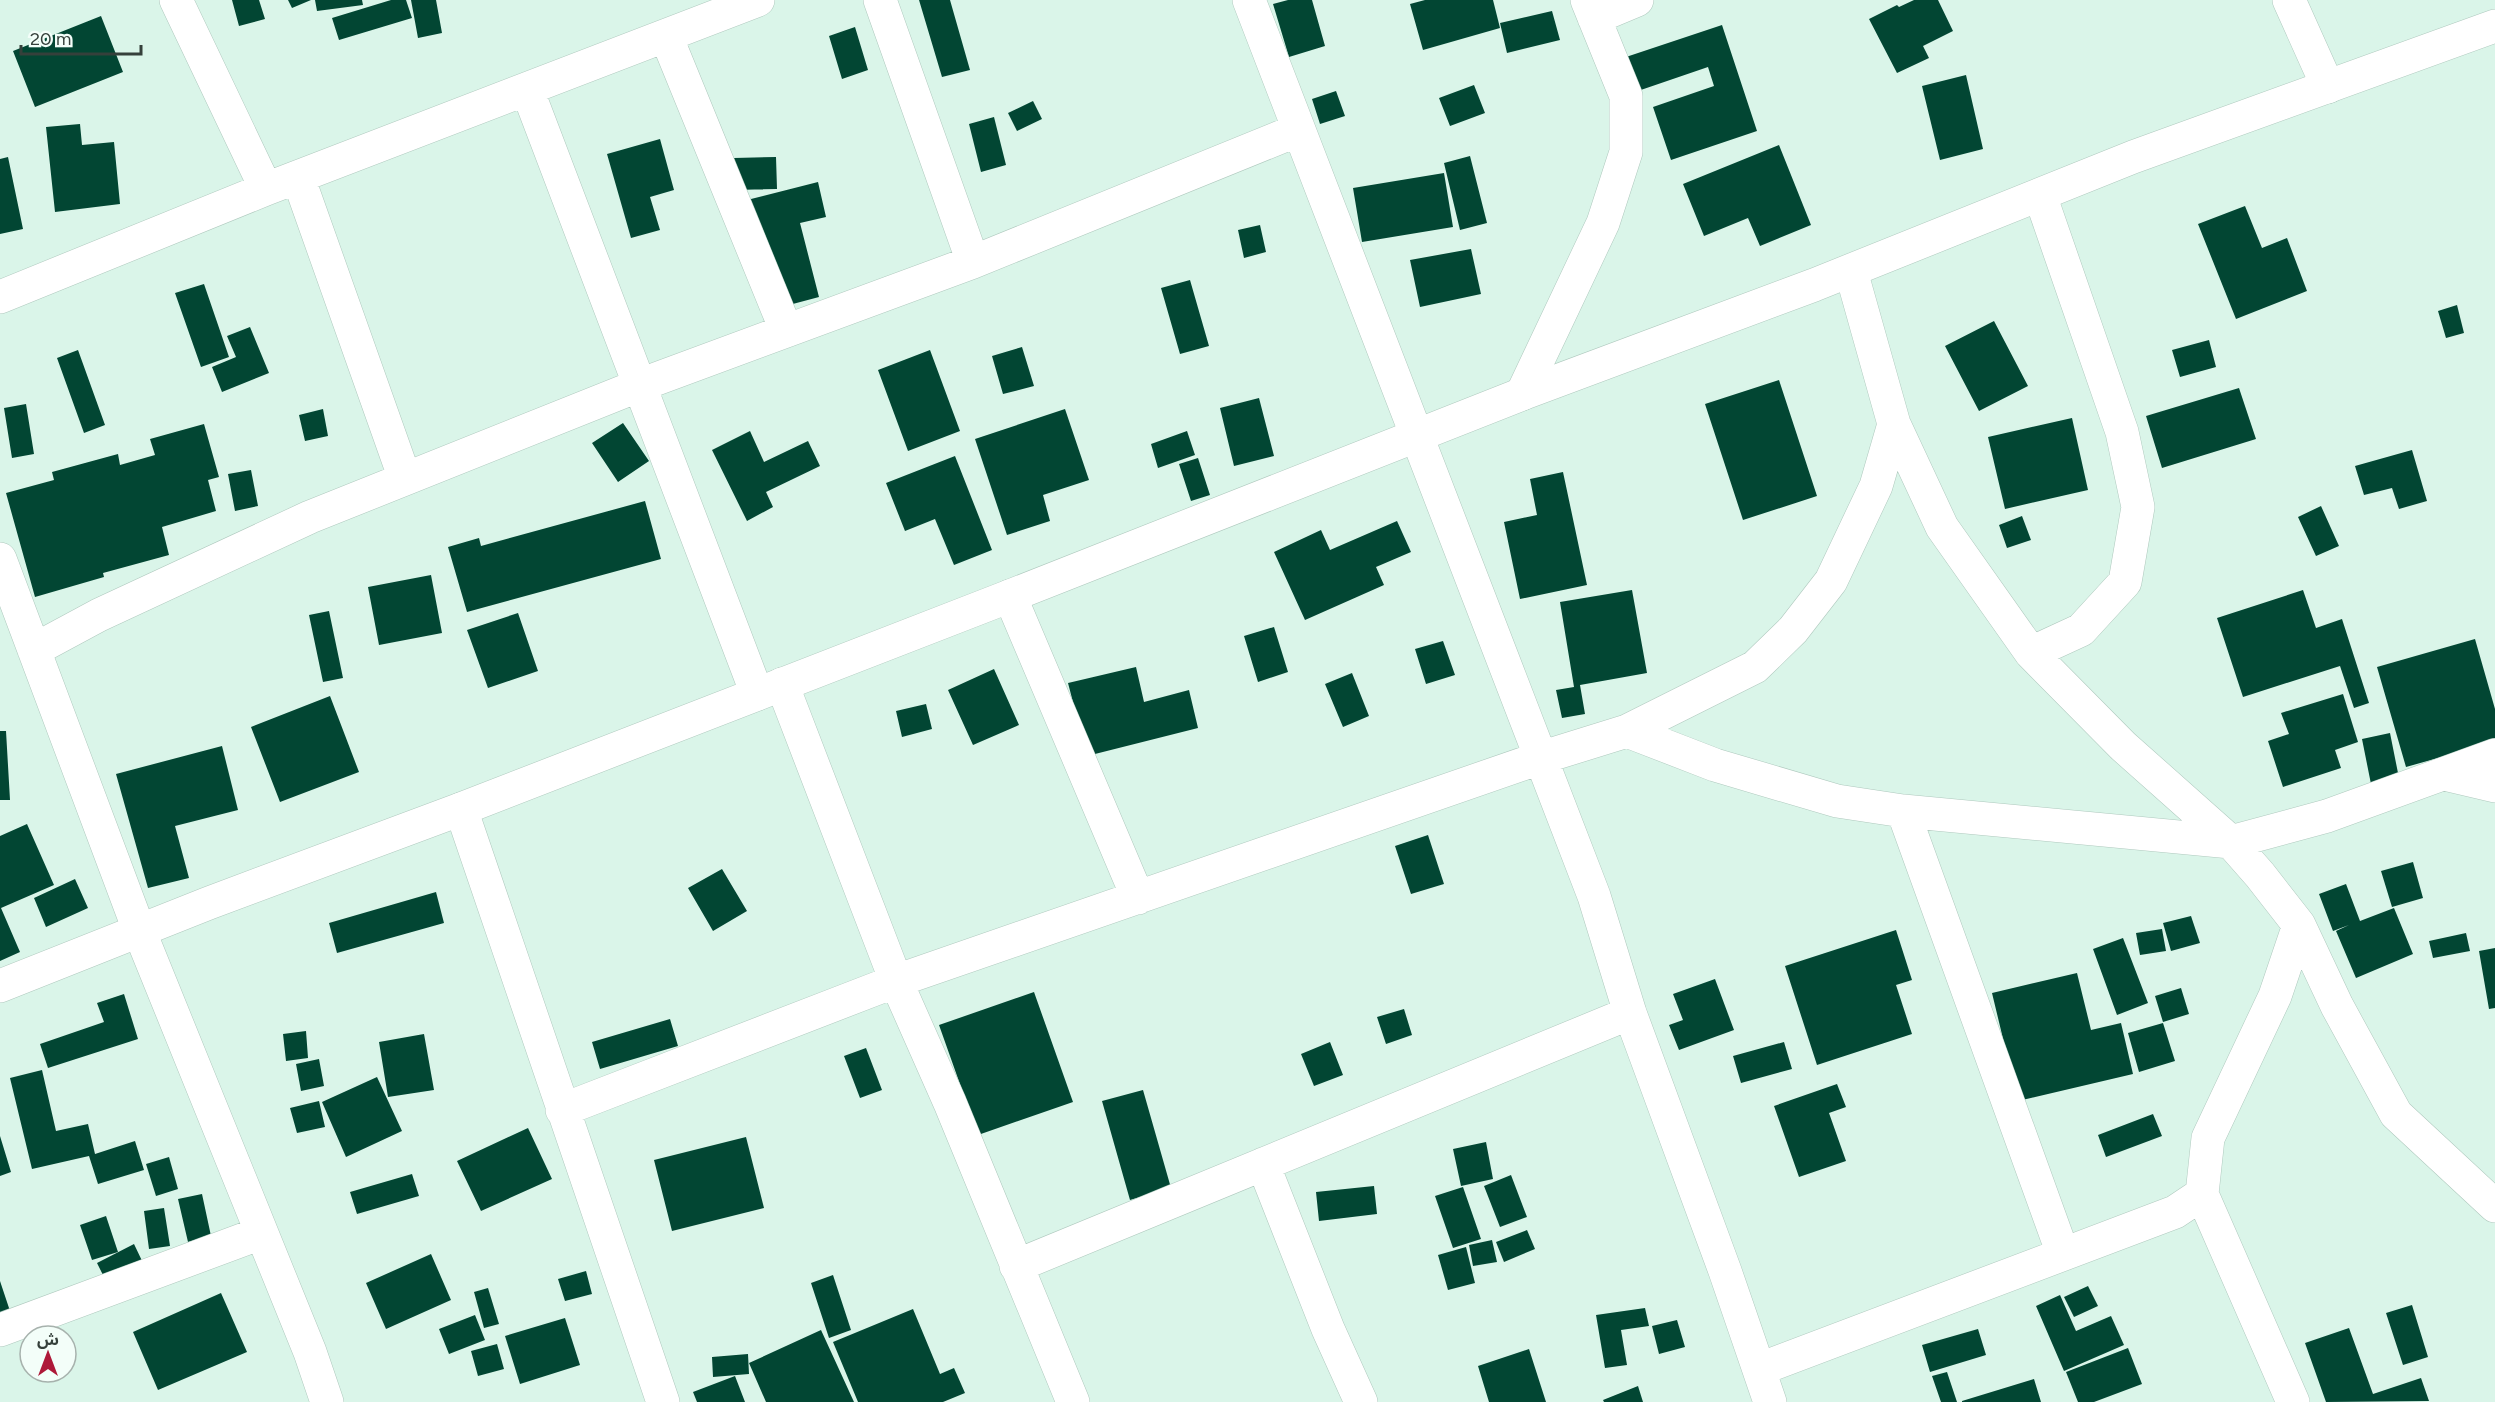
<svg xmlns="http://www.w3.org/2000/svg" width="2495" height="1402" viewBox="0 0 2495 1402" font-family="Figtree,'Noto Sans Arabic',sans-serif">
<rect width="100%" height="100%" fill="#daf5e9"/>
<path fill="#024633" d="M232,0H259L265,19L239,26Z
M288,0H311L292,8Z
M315,0H362L363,5L317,11Z
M391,0H406L412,18L339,40L332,18Z
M411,0H436L442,33L418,38Z
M919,0H950L970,70L942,77Z
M1288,0H1312L1325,46L1289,57L1273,4Z
M1425,0H1493L1500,28L1423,50L1410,4Z
M1914,0H1938L1953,31L1923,46L1929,58L1897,73L1869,19L1897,5L1899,7Z
M1552,11L1560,40L1507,53L1500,23Z
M101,16L123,72L35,107L13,51Z
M1722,25L1757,131L1671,160L1653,107L1714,86L1708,67L1632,93L1620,59Z
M855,27L868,70L842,79L829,36Z
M1966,75L1983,149L1940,160L1922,86Z
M1474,85L1485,113L1450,126L1439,98Z
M1336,91L1345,116L1320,124L1312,99Z
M1033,101L1042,119L1017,131L1008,113Z
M994,117L1006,165L981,172L969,124Z
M80,124L82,145L114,142L120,204L55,212L46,127Z
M660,139L674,190L650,197L660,230L631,238L607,154Z
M1779,145L1811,225L1760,246L1748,218L1704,236L1683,184Z
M1470,156L1487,223L1460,230L1444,163Z
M8,157L23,229L0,234V159Z
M776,157L777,189L735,190L734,158Z
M1444,173L1453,227L1362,242L1353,188Z
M818,182L826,217L800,223L819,297L774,309L747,200Z
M2245,206L2262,248L2287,238L2307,291L2236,319L2198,224Z
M1260,225L1266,252L1244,258L1238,230Z
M1471,249L1481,294L1420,307L1410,260Z
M1190,280L1209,346L1180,354L1161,288Z
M204,284L229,357L201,367L175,293Z
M2457,305L2464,333L2446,338L2438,311Z
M1994,321L2028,386L1979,411L1945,346Z
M250,327L269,373L222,392L212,367L236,357L227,336Z
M2209,340L2216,367L2180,377L2172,350Z
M1022,347L1034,386L1003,394L992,356Z
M78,350L105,425L84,433L57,358Z
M930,350L960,431L908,451L878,370Z
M1779,380L1817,496L1743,520L1705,404Z
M2239,388L2256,439L2162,468L2146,416Z
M1259,398L1274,456L1234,466L1220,408Z
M26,404L34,454L12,458L4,408Z
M323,409L328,436L305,441L299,415Z
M1065,409L1089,480L1043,495L1050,521L1007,535L975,439Z
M2072,418L2088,490L2005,509L1988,437Z
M623,423L649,461L618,482L592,443Z
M204,424L219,477L208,480L216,511L162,527L169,555L103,573L104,577L35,597L6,493L54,480L52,472L118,454L120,465L155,455L150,439Z
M750,431L764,462L808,441L820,466L766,492L773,507L747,521L712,450Z
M1187,431L1195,455L1158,468L1151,444Z
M2412,450L2427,501L2399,509L2392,488L2364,495L2355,466Z
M955,456L992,550L954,565L935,519L905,531L886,483Z
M1198,458L1210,495L1191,501L1179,464Z
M251,470L258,506L235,511L228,474Z
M1563,472L1587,585L1520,599L1504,522L1537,515L1530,479Z
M645,501L661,559L467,612L448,547L479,538L481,546Z
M2321,506L2339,546L2316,556L2298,517Z
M2022,516L2031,540L2007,548L1999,525Z
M1397,521L1411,552L1376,567L1384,585L1305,620L1274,552L1321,530L1330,550Z
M431,575L442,633L379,645L368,587Z
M1632,590L1647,673L1580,685L1585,714L1562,718L1556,690L1574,687L1560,602Z
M2303,590L2316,628L2342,619L2369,703L2354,708L2340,666L2243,697L2217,618Z
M329,611L343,678L323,682L309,615Z
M518,613L538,671L488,688L467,630Z
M1274,627L1288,672L1258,682L1244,636Z
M2475,639L2495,709V742L2406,767L2377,667Z
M1443,641L1455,675L1426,684L1415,649Z
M1136,667L1144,702L1189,690L1198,728L1087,756L1068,683Z
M994,669L1019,725L973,745L948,690Z
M1352,673L1369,716L1343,727L1325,684Z
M2343,694L2358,742L2335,750L2341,768L2283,787L2268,741L2289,734L2281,713Z
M330,696L359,772L280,802L251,727Z
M926,704L932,729L902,737L896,711Z
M0,731H6L10,800H0Z
M2390,733L2400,783L2372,789L2362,739Z
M222,746L238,810L175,826L189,878L148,888L116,774Z
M27,824L54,885L1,908L20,952L0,961V836Z
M1428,835L1444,884L1411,894L1395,846Z
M2413,862L2423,898L2392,907L2381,871Z
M722,869L747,911L713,931L688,888Z
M75,879L88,908L46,927L34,898Z
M2346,884L2360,921L2394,908L2413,954L2356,978L2336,931L2349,925L2333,931L2319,894Z
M436,892L444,923L337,953L329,923Z
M2191,916L2200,943L2171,951L2163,923Z
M2162,929L2166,951L2140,955L2136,933Z
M1896,930L1912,980L1896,985L1912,1034L1817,1065L1785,966Z
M2466,933L2470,951L2433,958L2429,941Z
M2123,938L2148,1003L2117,1015L2093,949Z
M2495,948V1008L2489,1009L2479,951Z
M2077,973L2091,1030L2121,1023L2133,1074L2018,1101L1992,993Z
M1715,979L1734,1030L1679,1050L1669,1025L1683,1020L1673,994Z
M2181,988L2189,1014L2163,1022L2155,996Z
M1034,992L1073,1102L978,1135L939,1025Z
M124,994L138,1039L48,1068L40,1044L104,1022L97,1003Z
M1404,1009L1412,1035L1386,1044L1377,1017Z
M670,1019L678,1046L600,1069L592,1042Z
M2163,1023L2175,1061L2139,1072L2128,1033Z
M306,1031L308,1058L286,1061L283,1034Z
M424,1034L434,1090L388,1097L379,1042Z
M1330,1042L1343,1075L1314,1086L1301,1054Z
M1784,1042L1792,1069L1741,1083L1733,1056Z
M866,1048L882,1090L860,1098L844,1056Z
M319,1059L324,1086L301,1091L296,1064Z
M42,1070L56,1131L88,1124L95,1154L135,1141L144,1170L98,1184L89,1156L32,1169L10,1078Z
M377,1077L402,1131L346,1157L322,1102Z
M1837,1084L1846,1107L1829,1113L1846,1161L1799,1177L1774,1106Z
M1143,1090L1171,1188L1130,1200L1102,1101Z
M319,1101L325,1127L297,1133L290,1108Z
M2153,1114L2162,1136L2106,1157L2098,1135Z
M528,1128L552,1179L481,1211L457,1161Z
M0,1136L11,1172L0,1176Z
M746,1137L764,1208L672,1231L654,1160Z
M1486,1142L1493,1179L1461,1186L1453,1149Z
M169,1157L178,1189L156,1196L146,1164Z
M412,1174L419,1196L357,1214L350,1192Z
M1511,1175L1527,1217L1500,1227L1484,1186Z
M1374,1186L1377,1214L1319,1221L1316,1192Z
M1463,1187L1481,1239L1453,1248L1435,1196Z
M202,1194L211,1236L188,1242L178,1199Z
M164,1208L170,1246L149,1249L144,1211Z
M106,1216L118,1252L92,1260L80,1225Z
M1527,1230L1535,1249L1504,1262L1496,1242Z
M1492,1240L1497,1262L1473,1266L1469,1245Z
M134,1244L144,1265L107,1283L97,1263Z
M1466,1247L1475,1283L1448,1290L1438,1255Z
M431,1254L451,1300L386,1329L366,1283Z
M586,1271L592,1294L565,1301L558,1279Z
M833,1275L851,1330L829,1338L811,1283Z
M0,1281L11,1314L0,1318Z
M2088,1286L2098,1306L2074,1317L2064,1297Z
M488,1288L499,1324L484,1328L474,1292Z
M221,1293L247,1352L158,1390L133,1332Z
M2060,1295L2076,1331L2111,1316L2124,1345L2064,1371L2036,1306Z
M2412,1305L2428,1357L2403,1365L2386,1313Z
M1645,1308L1649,1326L1621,1330L1627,1365L1605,1368L1596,1315Z
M913,1309L940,1374L954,1368L965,1393L943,1402H858L833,1342Z
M475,1315L485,1340L449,1354L439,1329Z
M565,1318L580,1365L520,1384L505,1336Z
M1677,1320L1685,1347L1659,1354L1652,1326Z
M2349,1328L2373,1394L2421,1378L2429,1401L2326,1402L2305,1343Z
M1978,1329L1986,1355L1930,1372L1922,1345Z
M821,1330L854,1402H766L749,1363Z
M497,1344L504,1369L478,1376L471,1351Z
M2128,1348L2142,1384L2094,1402H2078L2066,1372Z
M1529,1349L1546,1402H1489L1478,1366Z
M748,1354L749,1374L713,1377L712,1357Z
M1947,1372L1957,1402H1941L1932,1376Z
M735,1376L745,1402H697L693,1392Z
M2034,1379L2041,1402H1962V1401Z
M1638,1386L1643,1402H1604L1603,1400Z"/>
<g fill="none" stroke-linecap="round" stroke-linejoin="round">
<g stroke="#afc9be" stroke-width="34">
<path id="minor" d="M176,0L266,189
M880,0L973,262
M1249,0L1594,896L1630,1013L1725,1271L1770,1402
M2289,0L2328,87
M1594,18L1637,0
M666,36L786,330
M527,89L757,694
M298,177L405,479
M1851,271L1894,424L1942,527L2031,653L2123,746L2231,842L2260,875L2299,925L2337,1006L2396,1114L2495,1206
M0,297L266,189L758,0
M1522,394L1603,223L1626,152V96L1587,0
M0,559L139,930L310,1352L327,1402
M1010,596L1138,898
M34,650L99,615L310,517L640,385L973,262L1298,130
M2031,653L2081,630L2125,582L2138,507L2122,432L2040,195
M782,684L896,981L950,1103L1073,1402
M1627,731L1715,765L1837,801L1903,811L2231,842L2327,816L2495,755
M2444,774L2495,786
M461,809L663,1402
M1903,811L2063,1254
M562,1110L896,981L1540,758L1627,731L1755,667L1793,630L1831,581L1876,486L1894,424
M1263,1164L1328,1329L1361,1402
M1016,1266L1630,1013
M0,1330L261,1233
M1760,1369L2175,1212L2202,1194
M2293,1402L2202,1194L2208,1138L2275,996L2299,925"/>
</g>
<g stroke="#afc9be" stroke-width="34">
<path id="tertiary" d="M0,986L209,903L461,809L1010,596L1522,394L1814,285L2133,157L2495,26"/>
</g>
<use href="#minor" stroke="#fff" stroke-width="33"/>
<use href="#tertiary" stroke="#fff" stroke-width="33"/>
</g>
<g transform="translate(48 1354)"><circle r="28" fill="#f3fef9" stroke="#a7b2ad" stroke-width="1.5"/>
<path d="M0-4.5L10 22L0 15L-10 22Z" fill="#ae1939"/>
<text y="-9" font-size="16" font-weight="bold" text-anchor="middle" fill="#35403b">ش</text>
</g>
<path d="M21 45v9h120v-9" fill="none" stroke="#35403b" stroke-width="3"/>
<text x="30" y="45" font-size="18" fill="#35403b" stroke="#f3fef9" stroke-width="4.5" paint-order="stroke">20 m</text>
</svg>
